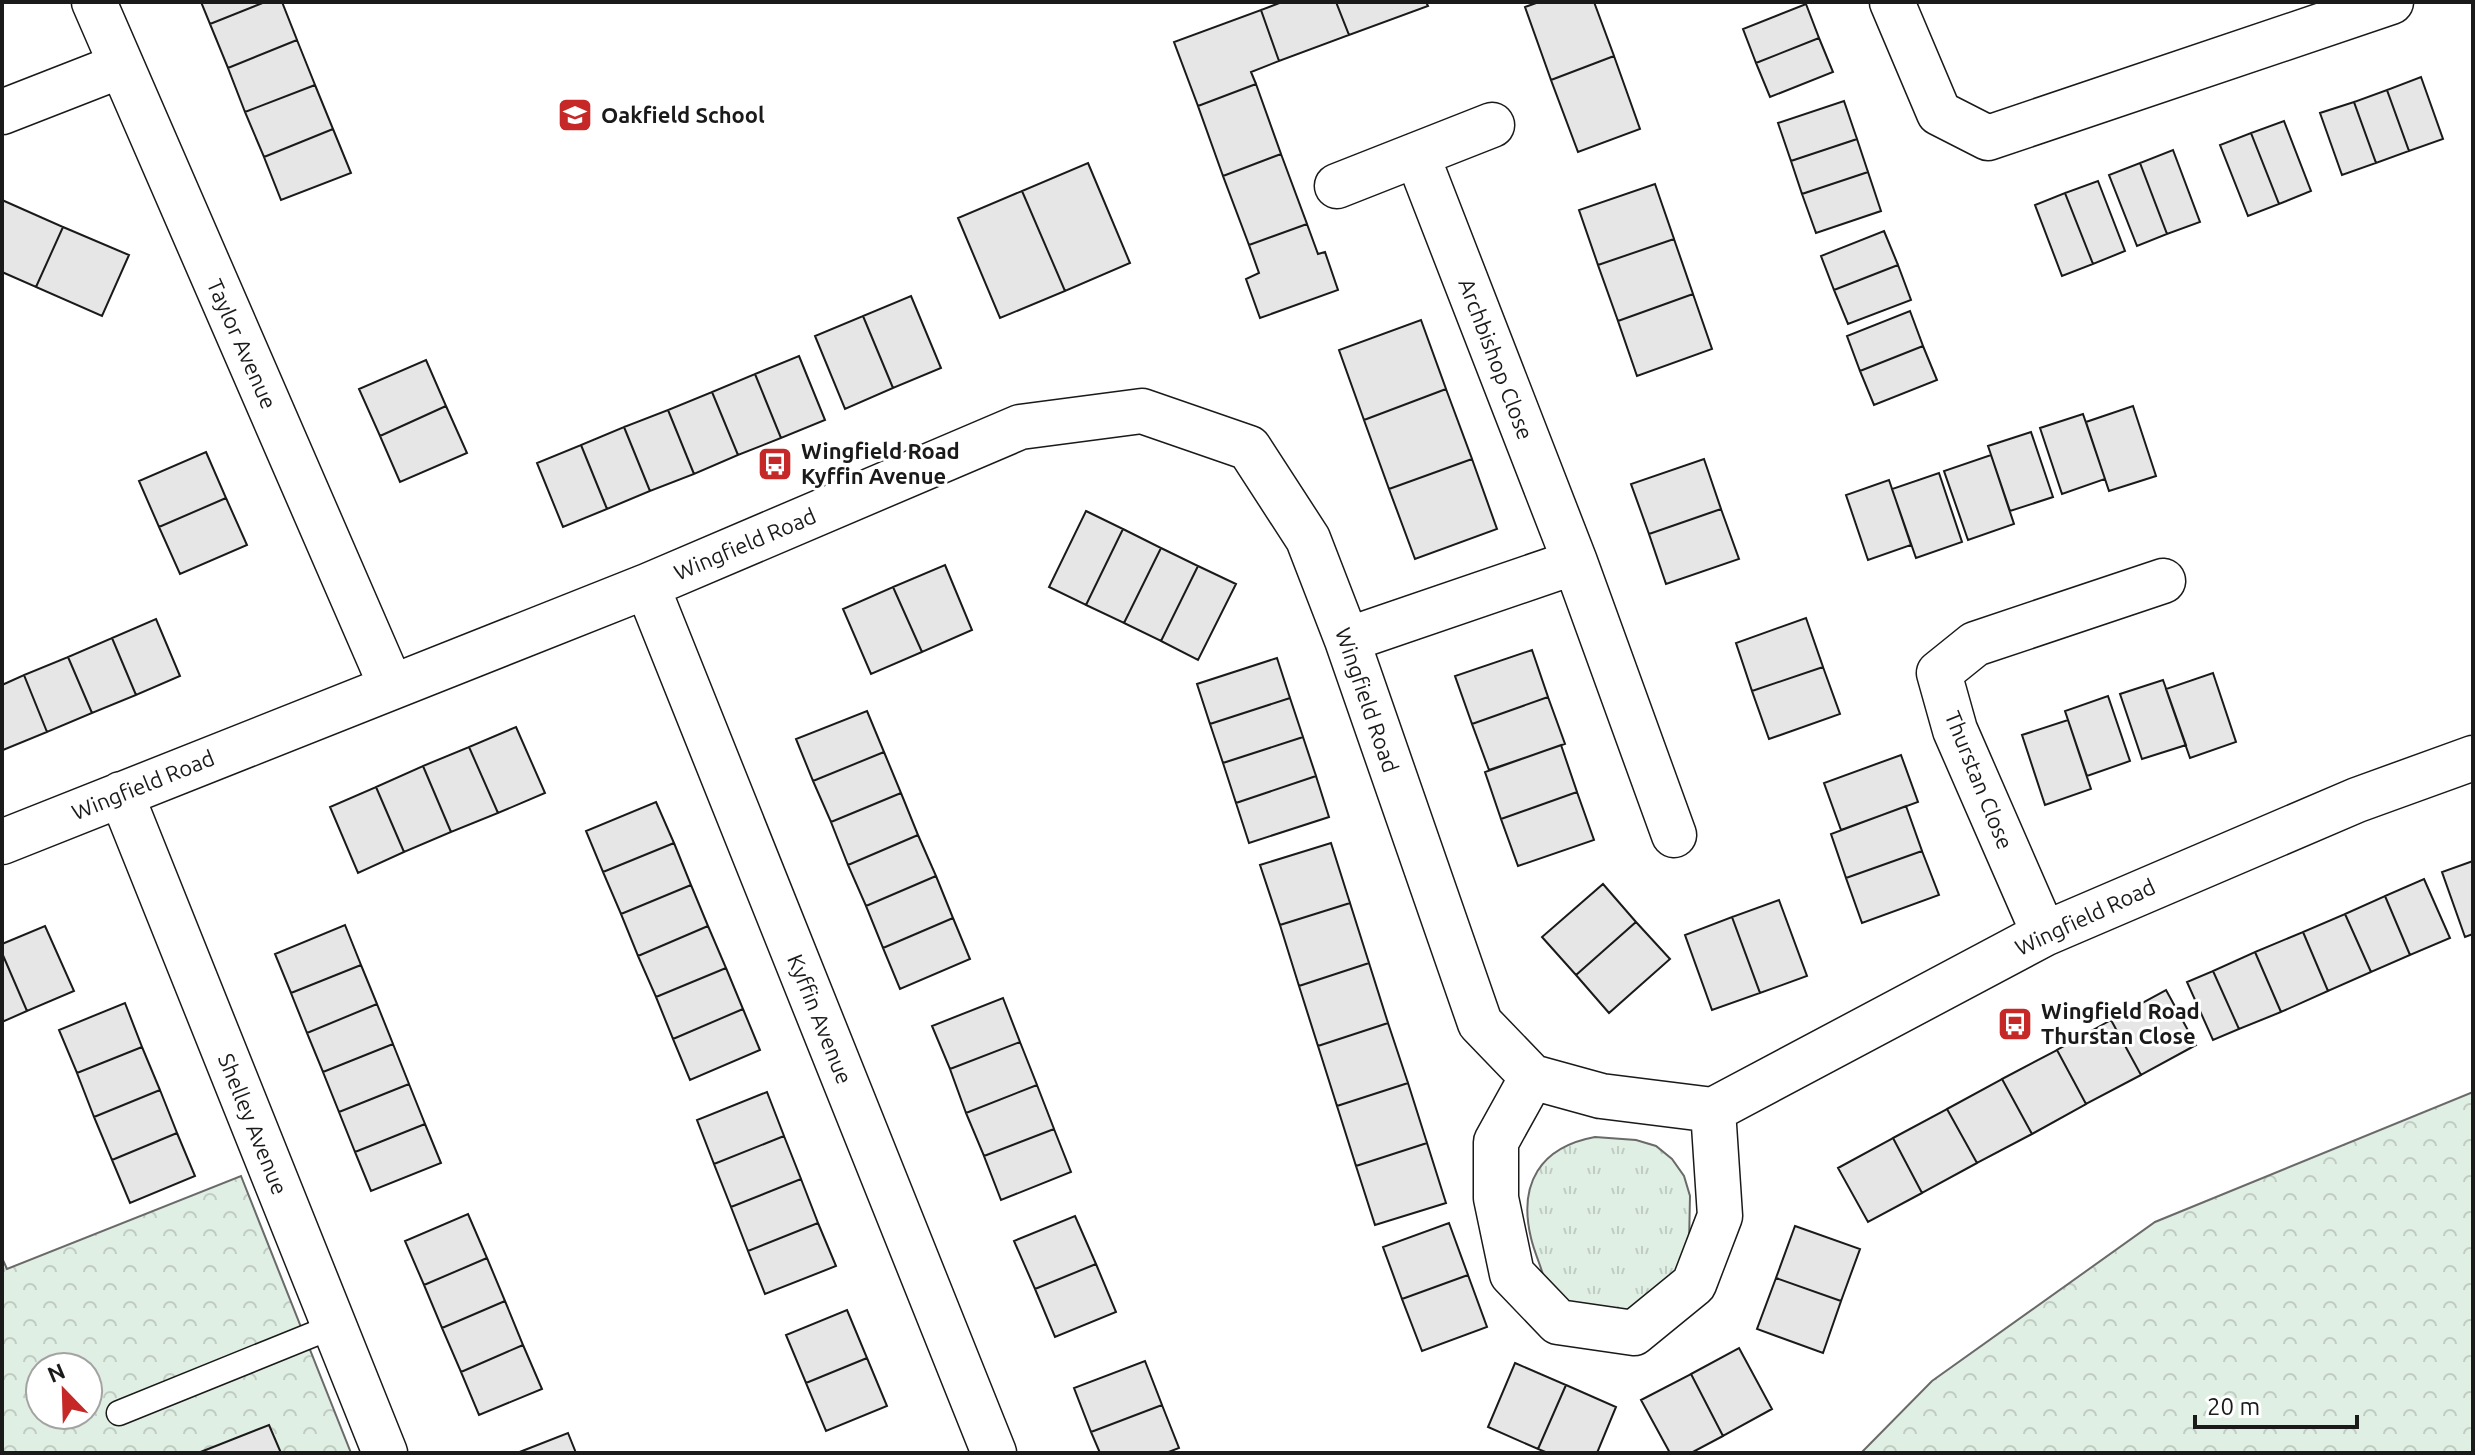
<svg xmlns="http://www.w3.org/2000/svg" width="2475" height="1455" viewBox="0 0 2475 1455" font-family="Ubuntu,sans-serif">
<defs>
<pattern id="grass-tufts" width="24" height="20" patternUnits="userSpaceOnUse" patternTransform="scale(2)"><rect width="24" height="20" fill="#e0efe3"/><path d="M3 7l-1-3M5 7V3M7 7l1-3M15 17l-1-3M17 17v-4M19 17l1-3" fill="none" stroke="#c0ccc2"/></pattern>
<pattern id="park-crowns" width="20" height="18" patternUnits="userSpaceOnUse" patternTransform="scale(2)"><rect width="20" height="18" fill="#e0efe3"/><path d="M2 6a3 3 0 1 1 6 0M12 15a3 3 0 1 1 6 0" fill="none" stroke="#c0ccc2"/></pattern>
</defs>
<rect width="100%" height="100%" fill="#fff"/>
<path fill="url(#grass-tufts)" stroke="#6a6a6a" stroke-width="2" d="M1595,1137L1636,1140L1656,1146L1672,1159L1684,1176L1690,1196L1689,1244L1675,1273L1651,1306L1595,1320L1546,1286C1543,1270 1535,1255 1531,1238C1518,1184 1540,1147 1595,1137Z"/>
<path fill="url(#park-crowns)" stroke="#6a6a6a" stroke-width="2" fill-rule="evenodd" d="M2473,1092V1453H1861L1932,1381L2155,1222Z
M241,1176L351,1453H2V1258L7,1269ZM40,1367H88V1415H40Z"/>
<path fill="#e6e6e6" stroke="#1a1a1a" stroke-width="2" d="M201,2H265L210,24Z
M265,2H282L297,40L228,68L210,24Z
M1282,2H1336L1349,35L1279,61L1261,10Z
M1336,2H1426L1428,6L1349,35Z
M1539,2H1594L1614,56L1551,80L1525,7Z
M1806,4L1819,38L1756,63L1743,29Z
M1261,10L1279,61L1251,72L1256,84L1198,106L1174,42Z
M1819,38L1833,72L1770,97L1756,63Z
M297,40L315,85L245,112L228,68Z
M1614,56L1640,129L1578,152L1551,80Z
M2421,77L2443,139L2409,151L2387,90Z
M1256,84L1281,154L1223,176L1198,106Z
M315,85L333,129L264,157L245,112Z
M2387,90L2409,151L2376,163L2354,102Z
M1844,101L1857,139L1791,161L1778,123Z
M2354,102L2376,163L2342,175L2320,113Z
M2284,121L2311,191L2279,204L2251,133Z
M333,129L351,173L281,200L264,157Z
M2251,133L2279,204L2248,216L2220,145Z
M1857,139L1868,172L1802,194L1791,161Z
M2173,150L2200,222L2167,234L2140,163Z
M1281,154L1307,224L1249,245L1223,176Z
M1088,163L1130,263L1065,291L1022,191Z
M2140,163L2167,234L2137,246L2109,175Z
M1868,172L1881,211L1816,233L1802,194Z
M2098,181L2125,251L2093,264L2065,193Z
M1655,184L1674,239L1598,265L1579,210Z
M1022,191L1065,291L1000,318L958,218Z
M2065,193L2093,264L2062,276L2035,205Z
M2,200L63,227L36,287L2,272Z
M1307,224L1318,254L1325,252L1338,290L1260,318L1246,279L1259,273L1249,245Z
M63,227L129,255L102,316L36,287Z
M1884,231L1898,265L1834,290L1821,256Z
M1674,239L1693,294L1618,321L1598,265Z
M1898,265L1911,300L1848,324L1834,290Z
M1693,294L1712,349L1637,376L1618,321Z
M911,296L941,368L893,388L863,316Z
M1910,311L1923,346L1860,371L1847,336Z
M863,316L893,388L845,409L815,336Z
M1421,320L1446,389L1364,420L1339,350Z
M1923,346L1937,380L1874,405L1860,371Z
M799,356L825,420L781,438L755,374Z
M426,360L446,406L380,436L359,389Z
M755,374L781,438L738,455L712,392Z
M1446,389L1472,459L1389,489L1364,420Z
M712,392L738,455L694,474L668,410Z
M446,406L467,453L400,482L380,436Z
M2133,406L2156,476L2109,491L2086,422Z
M668,410L694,474L650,491L624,427Z
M2083,414L2105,479L2062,494L2040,428Z
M624,427L650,491L607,509L581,445Z
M2031,432L2053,497L2010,511L1988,446Z
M581,445L607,509L563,527L537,463Z
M206,452L226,498L159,527L139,481Z
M1991,455L2014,524L1968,540L1944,471Z
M1472,459L1497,529L1415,559L1389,489Z
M1704,459L1721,509L1649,534L1631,484Z
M1939,473L1962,542L1916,558L1892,489Z
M1889,480L1911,545L1868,560L1846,495Z
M226,498L247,545L180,574L159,527Z
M1721,509L1739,559L1666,584L1649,534Z
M1086,511L1123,529L1086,605L1049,587Z
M1123,529L1161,548L1124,623L1086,605Z
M1161,548L1198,566L1161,641L1124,623Z
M945,565L972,630L922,652L893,587Z
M1198,566L1236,584L1198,660L1161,641Z
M893,587L922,652L871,674L843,609Z
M1806,618L1823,667L1752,691L1736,643Z
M156,619L180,676L136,695L112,638Z
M112,638L136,695L92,713L68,657Z
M1532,650L1548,697L1472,724L1455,676Z
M68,657L92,713L47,732L24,675Z
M1277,658L1290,698L1210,724L1197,684Z
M1823,667L1840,714L1769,739L1752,691Z
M2213,673L2236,742L2190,758L2166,689Z
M24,675L47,732L3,750L2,685Z
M2163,680L2186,745L2142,759L2120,694Z
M2108,696L2130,761L2087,776L2065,711Z
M1548,697L1565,744L1489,770L1472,724Z
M1290,698L1303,737L1223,763L1210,724Z
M867,711L884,752L813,781L796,739Z
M2068,720L2091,789L2045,805L2022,735Z
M516,727L545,793L498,813L469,747Z
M1303,737L1316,776L1236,803L1223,763Z
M1561,745L1577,792L1501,819L1485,772Z
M469,747L498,813L451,832L423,766Z
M884,752L901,793L831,822L813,781Z
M1901,755L1918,802L1841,830L1824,783Z
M423,766L451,832L404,852L376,787Z
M1316,776L1329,817L1249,843L1236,803Z
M376,787L404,852L358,873L330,807Z
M1577,792L1594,840L1518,866L1501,819Z
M901,793L918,835L848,865L831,822Z
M656,802L674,843L603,872L586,831Z
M1906,806L1922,851L1846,878L1831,834Z
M918,835L936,876L866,906L848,865Z
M674,843L691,885L621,914L603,872Z
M1331,843L1350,903L1280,925L1260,865Z
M1922,851L1939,895L1862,923L1846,878Z
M2473,861V934L2465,937L2442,872Z
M936,876L953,918L883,948L866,906Z
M2424,879L2450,938L2410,955L2385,896Z
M1603,884L1636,922L1576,975L1542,937Z
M691,885L708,926L638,956L621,914Z
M2385,896L2410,955L2371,972L2345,914Z
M1779,900L1807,976L1760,993L1732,917Z
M1350,903L1369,963L1299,986L1280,925Z
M2345,914L2371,972L2328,991L2303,932Z
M1732,917L1760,993L1712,1010L1685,935Z
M953,918L970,959L900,989L883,948Z
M1636,922L1670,959L1609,1013L1576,975Z
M345,925L361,965L291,993L275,954Z
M45,926L74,991L27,1011L2,953V944Z
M708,926L726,968L656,997L638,956Z
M2303,932L2328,991L2281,1012L2255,952Z
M2255,952L2281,1012L2239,1029L2213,971Z
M2,953L27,1011L2,1022Z
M1369,963L1388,1023L1318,1046L1299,986Z
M361,965L377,1004L307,1033L291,993Z
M726,968L743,1009L673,1039L656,997Z
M2213,971L2239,1029L2213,1040L2187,982Z
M2166,990L2196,1045L2141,1075L2111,1020Z
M1003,998L1020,1042L950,1069L932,1026Z
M125,1003L142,1047L77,1073L59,1030Z
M377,1004L393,1044L323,1072L307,1033Z
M743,1009L760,1050L690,1080L673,1039Z
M2111,1020L2141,1075L2086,1104L2057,1050Z
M1388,1023L1408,1083L1337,1106L1318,1046Z
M1020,1042L1037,1085L966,1113L950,1069Z
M393,1044L409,1084L339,1112L323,1072Z
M142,1047L160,1090L94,1117L77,1073Z
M2057,1050L2086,1104L2032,1134L2002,1079Z
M2002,1079L2032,1134L1977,1163L1947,1109Z
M1408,1083L1427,1143L1356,1166L1337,1106Z
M409,1084L425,1124L355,1152L339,1112Z
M1037,1085L1054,1129L984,1156L966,1113Z
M160,1090L177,1133L112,1160L94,1117Z
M767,1092L784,1136L714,1164L697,1120Z
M1947,1109L1977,1163L1922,1193L1893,1138Z
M425,1124L441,1163L371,1191L355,1152Z
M1054,1129L1071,1172L1001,1200L984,1156Z
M177,1133L195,1176L130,1203L112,1160Z
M784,1136L801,1179L731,1207L714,1164Z
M1893,1138L1922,1193L1868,1222L1838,1168Z
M1427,1143L1446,1203L1375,1225L1356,1166Z
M801,1179L818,1223L748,1251L731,1207Z
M468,1214L487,1258L424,1285L405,1241Z
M1075,1216L1096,1264L1035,1289L1014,1241Z
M818,1223L836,1266L765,1294L748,1251Z
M1449,1223L1468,1275L1402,1299L1383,1247Z
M1795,1226L1860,1249L1841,1301L1776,1278Z
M487,1258L505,1301L442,1328L424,1285Z
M1096,1264L1116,1312L1055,1337L1035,1289Z
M1468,1275L1487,1327L1422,1351L1402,1299Z
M1776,1278L1841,1301L1823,1353L1757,1329Z
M505,1301L523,1345L461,1372L442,1328Z
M847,1310L867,1358L806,1383L786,1335Z
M523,1345L542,1389L479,1415L461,1372Z
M1739,1348L1772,1409L1723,1436L1691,1374Z
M867,1358L887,1406L826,1431L806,1383Z
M1145,1361L1162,1405L1091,1432L1074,1388Z
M1515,1363L1566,1385L1538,1449L1488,1427Z
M1691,1374L1723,1436L1691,1453H1670L1641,1400Z
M1566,1385L1616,1407L1597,1453H1548L1538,1449Z
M1162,1405L1179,1448L1166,1453H1100L1091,1432Z
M269,1425L281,1453H198Z
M568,1433L576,1453H517Z"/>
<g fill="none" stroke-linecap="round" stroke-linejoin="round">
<g stroke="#1a1a1a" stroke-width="27">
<path id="lane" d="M119,1413L334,1326"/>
</g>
<g stroke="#1a1a1a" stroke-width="47">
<path id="street" d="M94,2L391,686
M1892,2L1939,113L1988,138L2391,2
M2,112L120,66
M1417,155L1575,562L1674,835
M1337,186L1492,125
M647,586L994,1453
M1347,640L1575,562
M121,794L385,1453
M2,842L647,586L1020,427L1142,411L1249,448L1308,539L1347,640L1480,1023L1532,1077L1601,1096L1713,1110L2044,934L2357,800L2473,758
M2044,934L1955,730L1939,673L1975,644L2163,581
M1532,1077L1496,1142V1198L1512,1274L1558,1322L1634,1333L1694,1284L1720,1216L1713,1110"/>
</g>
<use href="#lane" stroke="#fff" stroke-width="24"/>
<use href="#street" stroke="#fff" stroke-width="44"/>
</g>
<defs>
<g id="school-square" transform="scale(1.8)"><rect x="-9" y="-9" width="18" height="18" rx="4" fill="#c62828" stroke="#fff"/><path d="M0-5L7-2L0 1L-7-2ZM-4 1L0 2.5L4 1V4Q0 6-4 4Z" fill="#fff"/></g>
<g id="bus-square" transform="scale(1.8)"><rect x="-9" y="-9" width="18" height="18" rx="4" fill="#c62828" stroke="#fff"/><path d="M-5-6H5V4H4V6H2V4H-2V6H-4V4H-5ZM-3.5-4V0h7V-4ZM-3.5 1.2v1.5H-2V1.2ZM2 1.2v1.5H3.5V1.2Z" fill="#fff"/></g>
</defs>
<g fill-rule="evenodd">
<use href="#school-square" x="575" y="115"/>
<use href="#bus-square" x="775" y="464"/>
<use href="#bus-square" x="2015" y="1024"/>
</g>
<g text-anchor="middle" stroke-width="6" stroke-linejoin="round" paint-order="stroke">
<g font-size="22" font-weight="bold" fill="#1a1a1a" stroke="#fff" text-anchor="start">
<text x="601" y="123">Oakfield School</text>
<text x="801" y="459">Wingfield Road<tspan x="801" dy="25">Kyffin Avenue</tspan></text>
<text x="2041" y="1019">Wingfield Road<tspan x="2041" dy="25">Thurstan Close</tspan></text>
</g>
<g font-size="22" fill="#1a1a1a" stroke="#fff">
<text transform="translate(242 344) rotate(66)" y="8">Taylor Avenue</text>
<text transform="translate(1496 359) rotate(69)" y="8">Archbishop Close</text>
<text transform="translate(745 544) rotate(-23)" y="8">Wingfield Road</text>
<text transform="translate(1367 700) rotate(71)" y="8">Wingfield Road</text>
<text transform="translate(1979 780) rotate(68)" y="8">Thurstan Close</text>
<text transform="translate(143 785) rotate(-22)" y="8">Wingfield Road</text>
<text transform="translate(2085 917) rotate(-25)" y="8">Wingfield Road</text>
<text transform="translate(820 1019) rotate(68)" y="8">Kyffin Avenue</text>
<text transform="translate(253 1124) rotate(68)" y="8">Shelley Avenue</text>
</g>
</g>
<rect width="2475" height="1455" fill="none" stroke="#1a1a1a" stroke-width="8"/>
<g transform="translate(64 1391) rotate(337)"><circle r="38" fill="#ffffff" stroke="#a3a3a3" stroke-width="2"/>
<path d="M0-6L14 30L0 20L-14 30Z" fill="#c62828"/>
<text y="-12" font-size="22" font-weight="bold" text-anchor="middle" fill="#1a1a1a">N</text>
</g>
<path d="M2195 1415v12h162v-12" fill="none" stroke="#1a1a1a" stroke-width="4"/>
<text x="2207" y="1415" font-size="24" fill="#1a1a1a" stroke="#ffffff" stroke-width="6" paint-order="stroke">20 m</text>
</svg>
